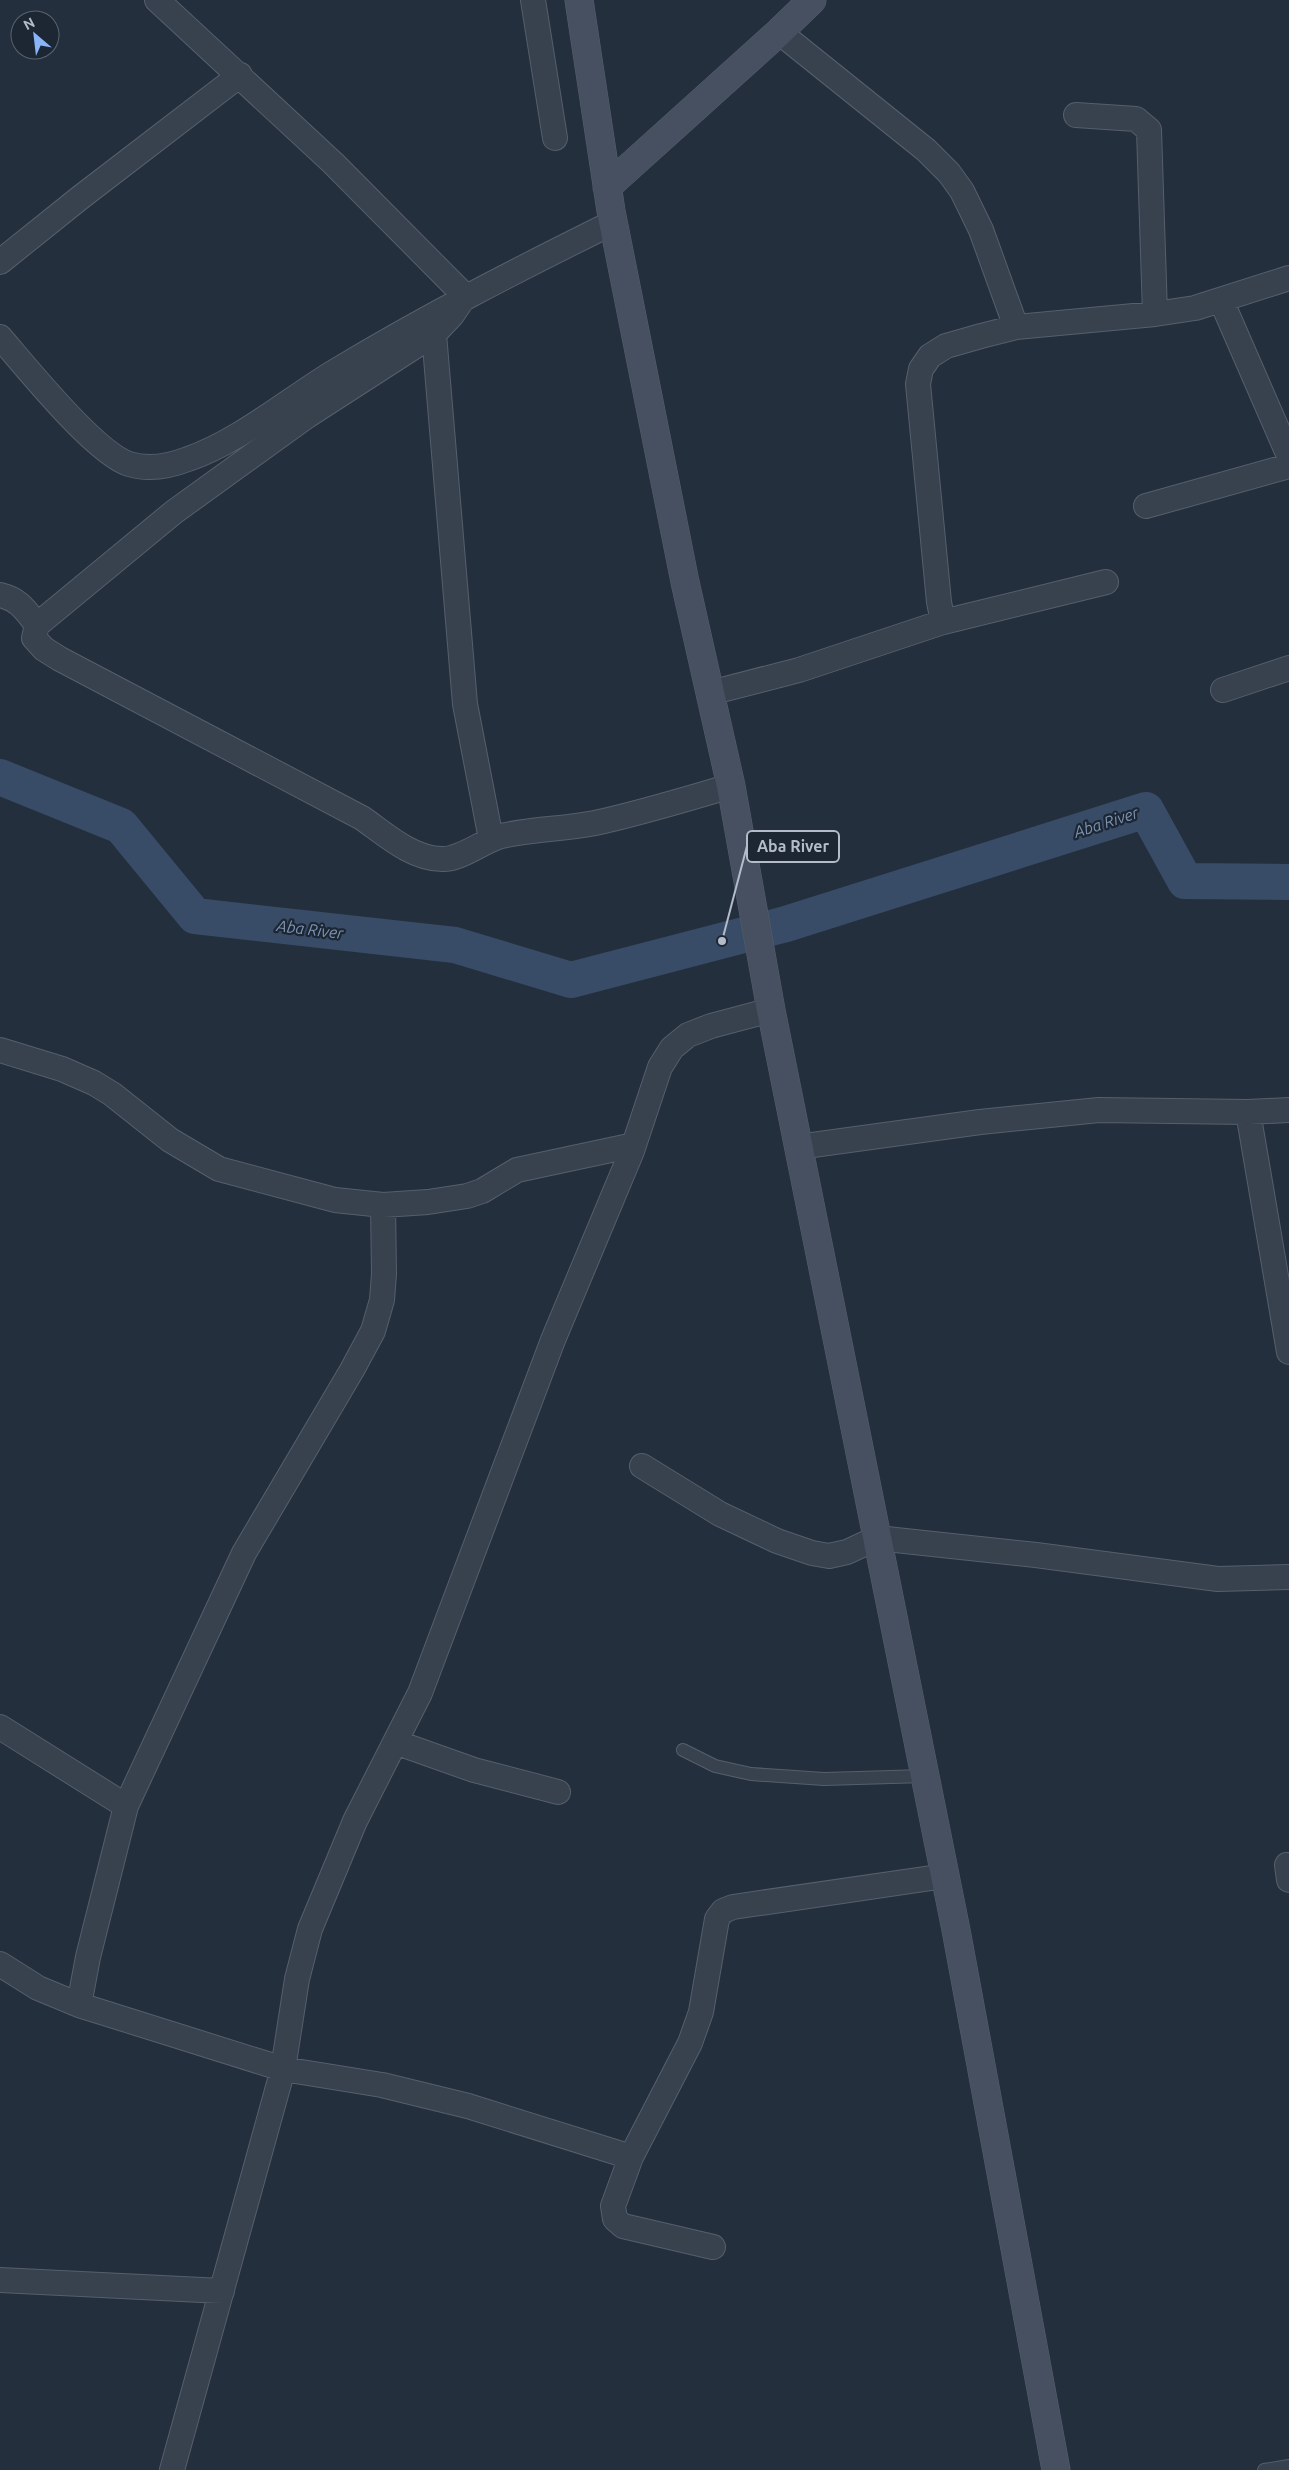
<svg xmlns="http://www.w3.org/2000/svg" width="1289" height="2470" viewBox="0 0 1289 2470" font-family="Ubuntu,sans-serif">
<rect width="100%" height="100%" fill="#242f3e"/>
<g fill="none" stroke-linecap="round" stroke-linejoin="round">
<path stroke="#394c67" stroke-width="36" d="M0,777L121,826L195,916L455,945L571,980L786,924L1146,810L1185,881L1289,882"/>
<g stroke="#565f6c" stroke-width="14">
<path id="lane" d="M683,1750L715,1766L751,1774L824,1779L925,1776
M1264,2470L1289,2466"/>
</g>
<g stroke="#565f6c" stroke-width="26">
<path id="street" d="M157,0L333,163L465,296
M533,0L555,138
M779,32L926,150L949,173L962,191L981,230L1016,327
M1076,115L1136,119L1149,130L1155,314
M0,262L81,197L240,75
M465,296L452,315L434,334L307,416L174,512L37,625L34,638L44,649L60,659L362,818C385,834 412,859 442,859C460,860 483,841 501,836C532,829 564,829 595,823C641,813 686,799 731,786
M1221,300L1289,456
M434,334L465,704L491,839
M0,337C26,367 95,453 129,464C148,470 170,466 188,459C238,442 288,400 334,372C425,317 519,269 614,222
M1146,506L1289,466
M0,595C19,599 26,611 37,625
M943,622L939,602L918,384L921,369L930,356L946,346L981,336L1016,327L1155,314L1195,308L1289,278
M1223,690L1289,668
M710,693L799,670L943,622L1106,582
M0,1050L62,1069L94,1083L112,1094L170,1140L219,1169L335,1200L383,1205L428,1202L467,1196L482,1191L517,1170L634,1145
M1248,1112L1289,1110
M798,1147L980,1122L1099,1110L1248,1112L1289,1352
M642,1466L720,1514L777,1541L812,1553L829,1556L847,1552L877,1538L1036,1555L1218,1579L1289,1577
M0,1727L126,1806
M395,1742L474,1770L558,1792
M1287,1865L1289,1880
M0,1964L38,1988L79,2005L283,2069L382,2085L468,2106L631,2157
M79,2005L88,1957L126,1806L244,1553L352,1370L373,1331L382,1300L384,1274L383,1205
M713,2247L623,2226L615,2219L613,2206L631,2157L690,2043L701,2012L717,1919L723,1911L733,1907L945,1876
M0,2280L222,2291
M172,2470L283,2069L297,1979L310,1929L355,1821L420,1693L553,1340L632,1151L660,1067L672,1048L688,1035L711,1026L771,1010"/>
</g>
<g stroke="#565f6c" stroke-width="29">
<path id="secondary" d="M579,0L611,211L685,582L731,786L771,1010L956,1930L1056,2470
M607,187L779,32L812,0"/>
</g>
<use href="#lane" stroke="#38414e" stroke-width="12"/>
<use href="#street" stroke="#38414e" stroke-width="24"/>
<use href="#secondary" stroke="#465061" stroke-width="28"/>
</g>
<g text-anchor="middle" stroke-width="4.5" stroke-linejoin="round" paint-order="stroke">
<g font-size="16" font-style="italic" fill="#7c92b1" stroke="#1d2633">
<text transform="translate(1106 822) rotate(-18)" y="6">Aba River</text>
<text transform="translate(310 929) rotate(7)" y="6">Aba River</text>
</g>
</g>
<path fill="none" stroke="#b4bcc9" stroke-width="2" d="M722 941L747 846"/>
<circle fill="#b4bcc9" stroke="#1d2633" stroke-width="2" cx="722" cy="941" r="5"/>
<rect fill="#1d2633" stroke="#b4bcc9" stroke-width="2" x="747" y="831" width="92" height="31" rx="5"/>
<g font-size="16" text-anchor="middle" font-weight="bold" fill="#b4bcc9">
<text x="793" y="852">Aba River</text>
</g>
<g transform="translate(35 35) rotate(332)"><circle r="24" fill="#1d2633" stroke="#59626f"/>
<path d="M0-4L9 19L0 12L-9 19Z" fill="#8ab4f8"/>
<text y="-8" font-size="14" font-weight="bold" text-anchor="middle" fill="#b4bcc9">N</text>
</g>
</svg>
